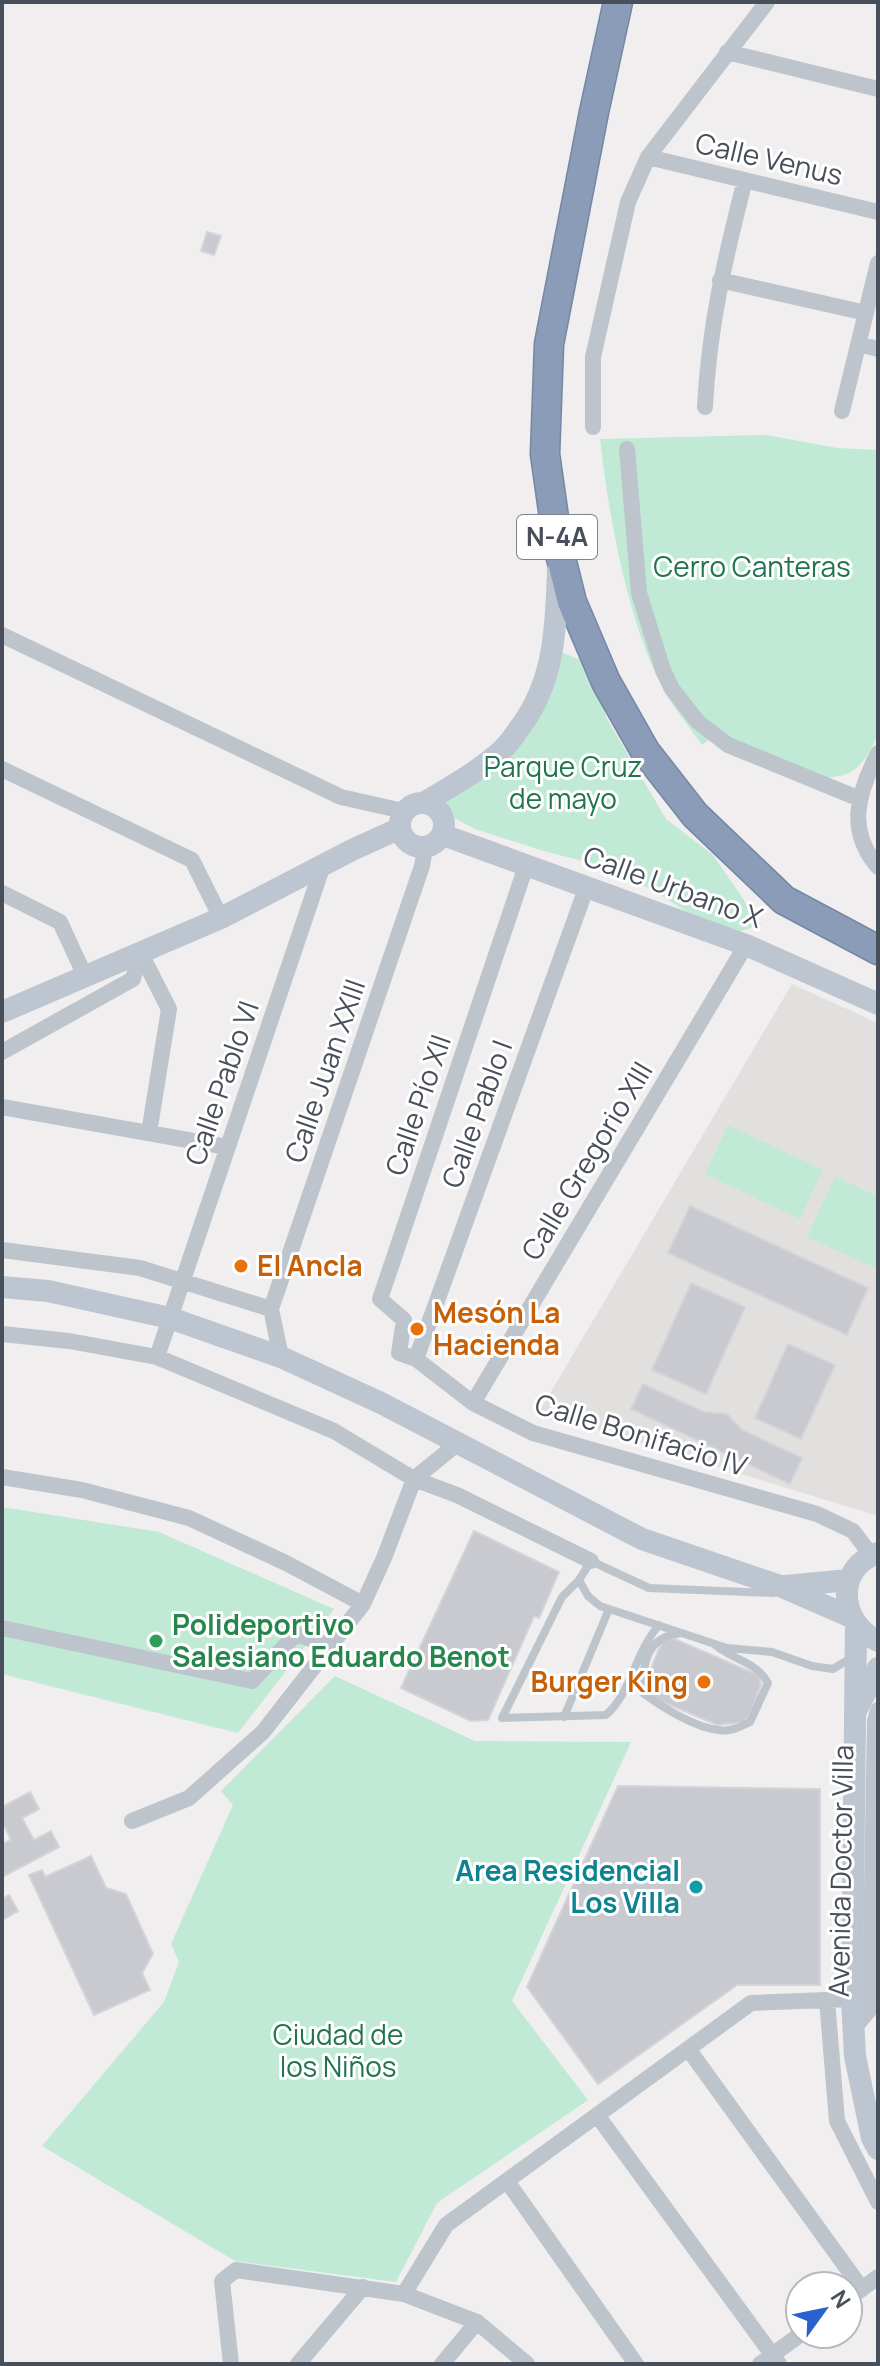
<svg xmlns="http://www.w3.org/2000/svg" width="880" height="2366" viewBox="0 0 880 2366" font-family="Manrope,sans-serif">
<rect width="100%" height="100%" fill="#f0eeee"/>
<path fill="#e1e0df" d="M792,984L878,1023V1516L539,1412Z"/>
<path fill="#c0ead5" d="M766,435L837,448L878,450V735C865,760 857,779 824,777L713,737L702,745C688,725 672,706 661,684C627,619 608,511 600,439Z
M553,649L599,667L606,717L666,819L713,855L761,925L724,936L656,892L607,867L547,852L475,829L425,802L529,715Z
M728,1125L823,1170L800,1219L705,1174Z
M835,1177L878,1196V1269L807,1237Z
M2,1507L159,1532L334,1609L238,1733L2,1674Z
M335,1676L475,1741L631,1742L512,2001L588,2100L437,2203L396,2282L235,2261L42,2146L164,2002L179,1962L171,1944L233,1805L221,1791Z"/>
<path fill="#c9cad0" stroke="#d3d4d9" stroke-width="2" d="M207,232L221,236L214,255L201,251Z
M690,1206L868,1288L847,1335L668,1253Z
M691,1283L745,1307L706,1394L652,1370Z
M788,1344L835,1365L801,1439L755,1418Z
M643,1384L704,1412L727,1414L742,1430L802,1458L790,1484L631,1409Z
M474,1531L559,1572L539,1618L534,1616L488,1720L471,1721L401,1688Z
M672,1638L758,1675L761,1684L751,1712L744,1722L717,1725L656,1699L649,1692L647,1679L659,1649L663,1641Z
M618,1786L820,1789V1985H737L598,2084L527,1987Z
M30,1792L39,1809L22,1818L34,1840L51,1831L59,1847L2,1877V1844L11,1840L5,1827L2,1829V1807Z
M91,1856L106,1888L126,1894L153,1954L142,1973L150,1990L94,2015L29,1875L42,1870L45,1877Z
M9,1895L18,1911L2,1920V1899Z"/>
<g fill="none" stroke-linecap="round" stroke-linejoin="round">
<g stroke="#7687a4" stroke-width="31">
<path id="highway" d="M618,2L594,112L549,344L545,454L558,546L572,602L606,682L645,751L695,815L784,900L878,950"/>
</g>
<path stroke="#bec4cc" stroke-width="8" d="M579,1580L588,1596L600,1606L727,1648L772,1652L812,1666L833,1669L851,1658
M659,1625C634,1654 632,1692 606,1715L502,1718L562,1597L579,1580L591,1561L649,1588L773,1593
M682,1633C647,1636 642,1663 643,1693C662,1707 695,1728 719,1730C730,1732 740,1727 750,1722L768,1683C756,1661 732,1660 714,1644
M564,1717L609,1609"/>
<path stroke="#bec4cc" stroke-width="16" d="M727,52L878,89
M648,157L878,212
M720,280L866,313
M859,344L878,349
M705,407C709,326 725,258 745,180
M842,411L878,263
M593,427V357L628,202L648,157L767,2
M627,449L639,593L663,670L672,689L698,722L728,745L860,799
M2,635L341,797L403,811
M878,753C858,793 846,830 878,867
M2,769L192,860L221,918
M526,866L380,1299L404,1320L399,1353L416,1359L473,1403L533,1433L817,1514L853,1531L871,1555
M2,893L60,922L85,976
M140,952L169,1009L149,1133
M2,1052L133,979L140,952
M2,1107L227,1147
M2,1250L140,1268L271,1309L281,1357
M271,1309L422,866L425,848
M2,1334L69,1341L157,1357L334,1431L414,1479L457,1495L591,1561
M157,1357L323,865
M416,1359L587,886
M473,1403L746,945
M2,1477L82,1490L189,1518L286,1563L363,1604
M2,1628L252,1681L296,1634L331,1646
M132,1821L189,1798L263,1732L363,1604L384,1558L414,1479L458,1443
M827,2000L837,2121L878,2202
M854,2028L870,2009L875,1721L878,1710
M689,2050L862,2289
M597,2115L779,2364
M507,2181L636,2364
M404,2294L446,2225L751,2003L852,1999
M848,2299L878,2277
M231,2364L222,2281L236,2270L404,2294L477,2322L527,2364
M298,2364L363,2287
M442,2364L477,2322
M760,2364L801,2334"/>
<path stroke="#bdc5d0" stroke-width="22" d="M425,802C452,786 479,771 502,750C510,743 515,734 521,726C555,680 556,626 558,571
M400 825a22 22 0 1 1 44 0a22 22 0 1 1-44 0Z
M443,835L746,945L878,1004
M2,1012L221,918L352,850L398,829
M2,1287L48,1291L170,1318L281,1357L381,1403L642,1539L780,1586L851,1617
M878,1553C834,1568 839,1623 878,1641
M785,1586L849,1580
M856,1626L852,1999L855,2056L872,2138L878,2149
M856,1711L878,1668"/>
<use href="#highway" stroke="#8a9cb8" stroke-width="28"/>
</g>
<g fill="#e8710a" stroke="#fff" stroke-width="3">
<circle cx="241" cy="1266" r="8"/>
<circle cx="417" cy="1329" r="8"/>
<circle cx="704" cy="1682" r="8"/>
</g>
<circle fill="#2e9e5b" stroke="#fff" stroke-width="3" cx="156" cy="1641" r="8"/>
<circle fill="#0f9aa8" stroke="#fff" stroke-width="3" cx="696" cy="1887" r="8"/>
<g text-anchor="middle" stroke-width="6" stroke-linejoin="round" paint-order="stroke">
<rect fill="#fff" stroke="#7f848c" stroke-width="2" x="517" y="515" width="80" height="44" rx="6"/>
<g font-size="26" font-weight="bold" fill="#484f5a">
<text x="557" y="546">N-4A</text>
</g>
<g font-size="28" fill="#484f5a" stroke="#fff">
<text transform="translate(769 159) rotate(13)" y="10">Calle Venus</text>
<text transform="translate(673 887) rotate(20)" y="10">Calle Urbano X</text>
<text transform="translate(325 1071) rotate(-71)" y="10">Calle Juan XXIII</text>
<text transform="translate(222 1083) rotate(-71)" y="10">Calle Pablo VI</text>
<text transform="translate(418 1105) rotate(-71)" y="10">Calle Pío XII</text>
<text transform="translate(477 1114) rotate(-70)" y="10">Calle Pablo I</text>
<text transform="translate(587 1161) rotate(-59)" y="10">Calle Gregorio XIII</text>
<text transform="translate(641 1435) rotate(17)" y="10">Calle Bonifacio IV</text>
<text transform="translate(841 1871) rotate(-89)" y="10">Avenida Doctor Villa</text>
</g>
<g font-size="28" fill="#207452" stroke="#fff">
<text x="752" y="577">Cerro Canteras</text>
<text x="563" y="777">Parque Cruz<tspan x="563" dy="32">de mayo</tspan></text>
<text x="338" y="2045">Ciudad de<tspan x="338" dy="32">los Niños</tspan></text>
</g>
<g font-size="28" font-weight="bold" fill="#c56008" stroke="#fff" text-anchor="start">
<text x="257" y="1276">El Ancla</text>
<text x="433" y="1323">Mesón La<tspan x="433" dy="32">Hacienda</tspan></text>
<text x="688" y="1692" text-anchor="end">Burger King</text>
</g>
<g font-size="28" font-weight="bold" fill="#27864d" stroke="#fff" text-anchor="start">
<text x="172" y="1635">Polideportivo<tspan x="172" dy="32">Salesiano Eduardo Benot</tspan></text>
</g>
<g font-size="28" font-weight="bold" fill="#0d838f" stroke="#fff" text-anchor="end">
<text x="680" y="1881">Area Residencial<tspan x="680" dy="32">Los Villa</tspan></text>
</g>
</g>
<rect width="880" height="2366" fill="none" stroke="#484f5a" stroke-width="8"/>
<g transform="translate(824 2310) rotate(57)"><circle r="38" fill="#ffffff" stroke="#b6b9bd" stroke-width="2"/>
<path d="M0-6L14 30L0 20L-14 30Z" fill="#2a61ce"/>
<text y="-12" font-size="22" font-weight="bold" text-anchor="middle" fill="#484f5a">N</text>
</g>
</svg>
